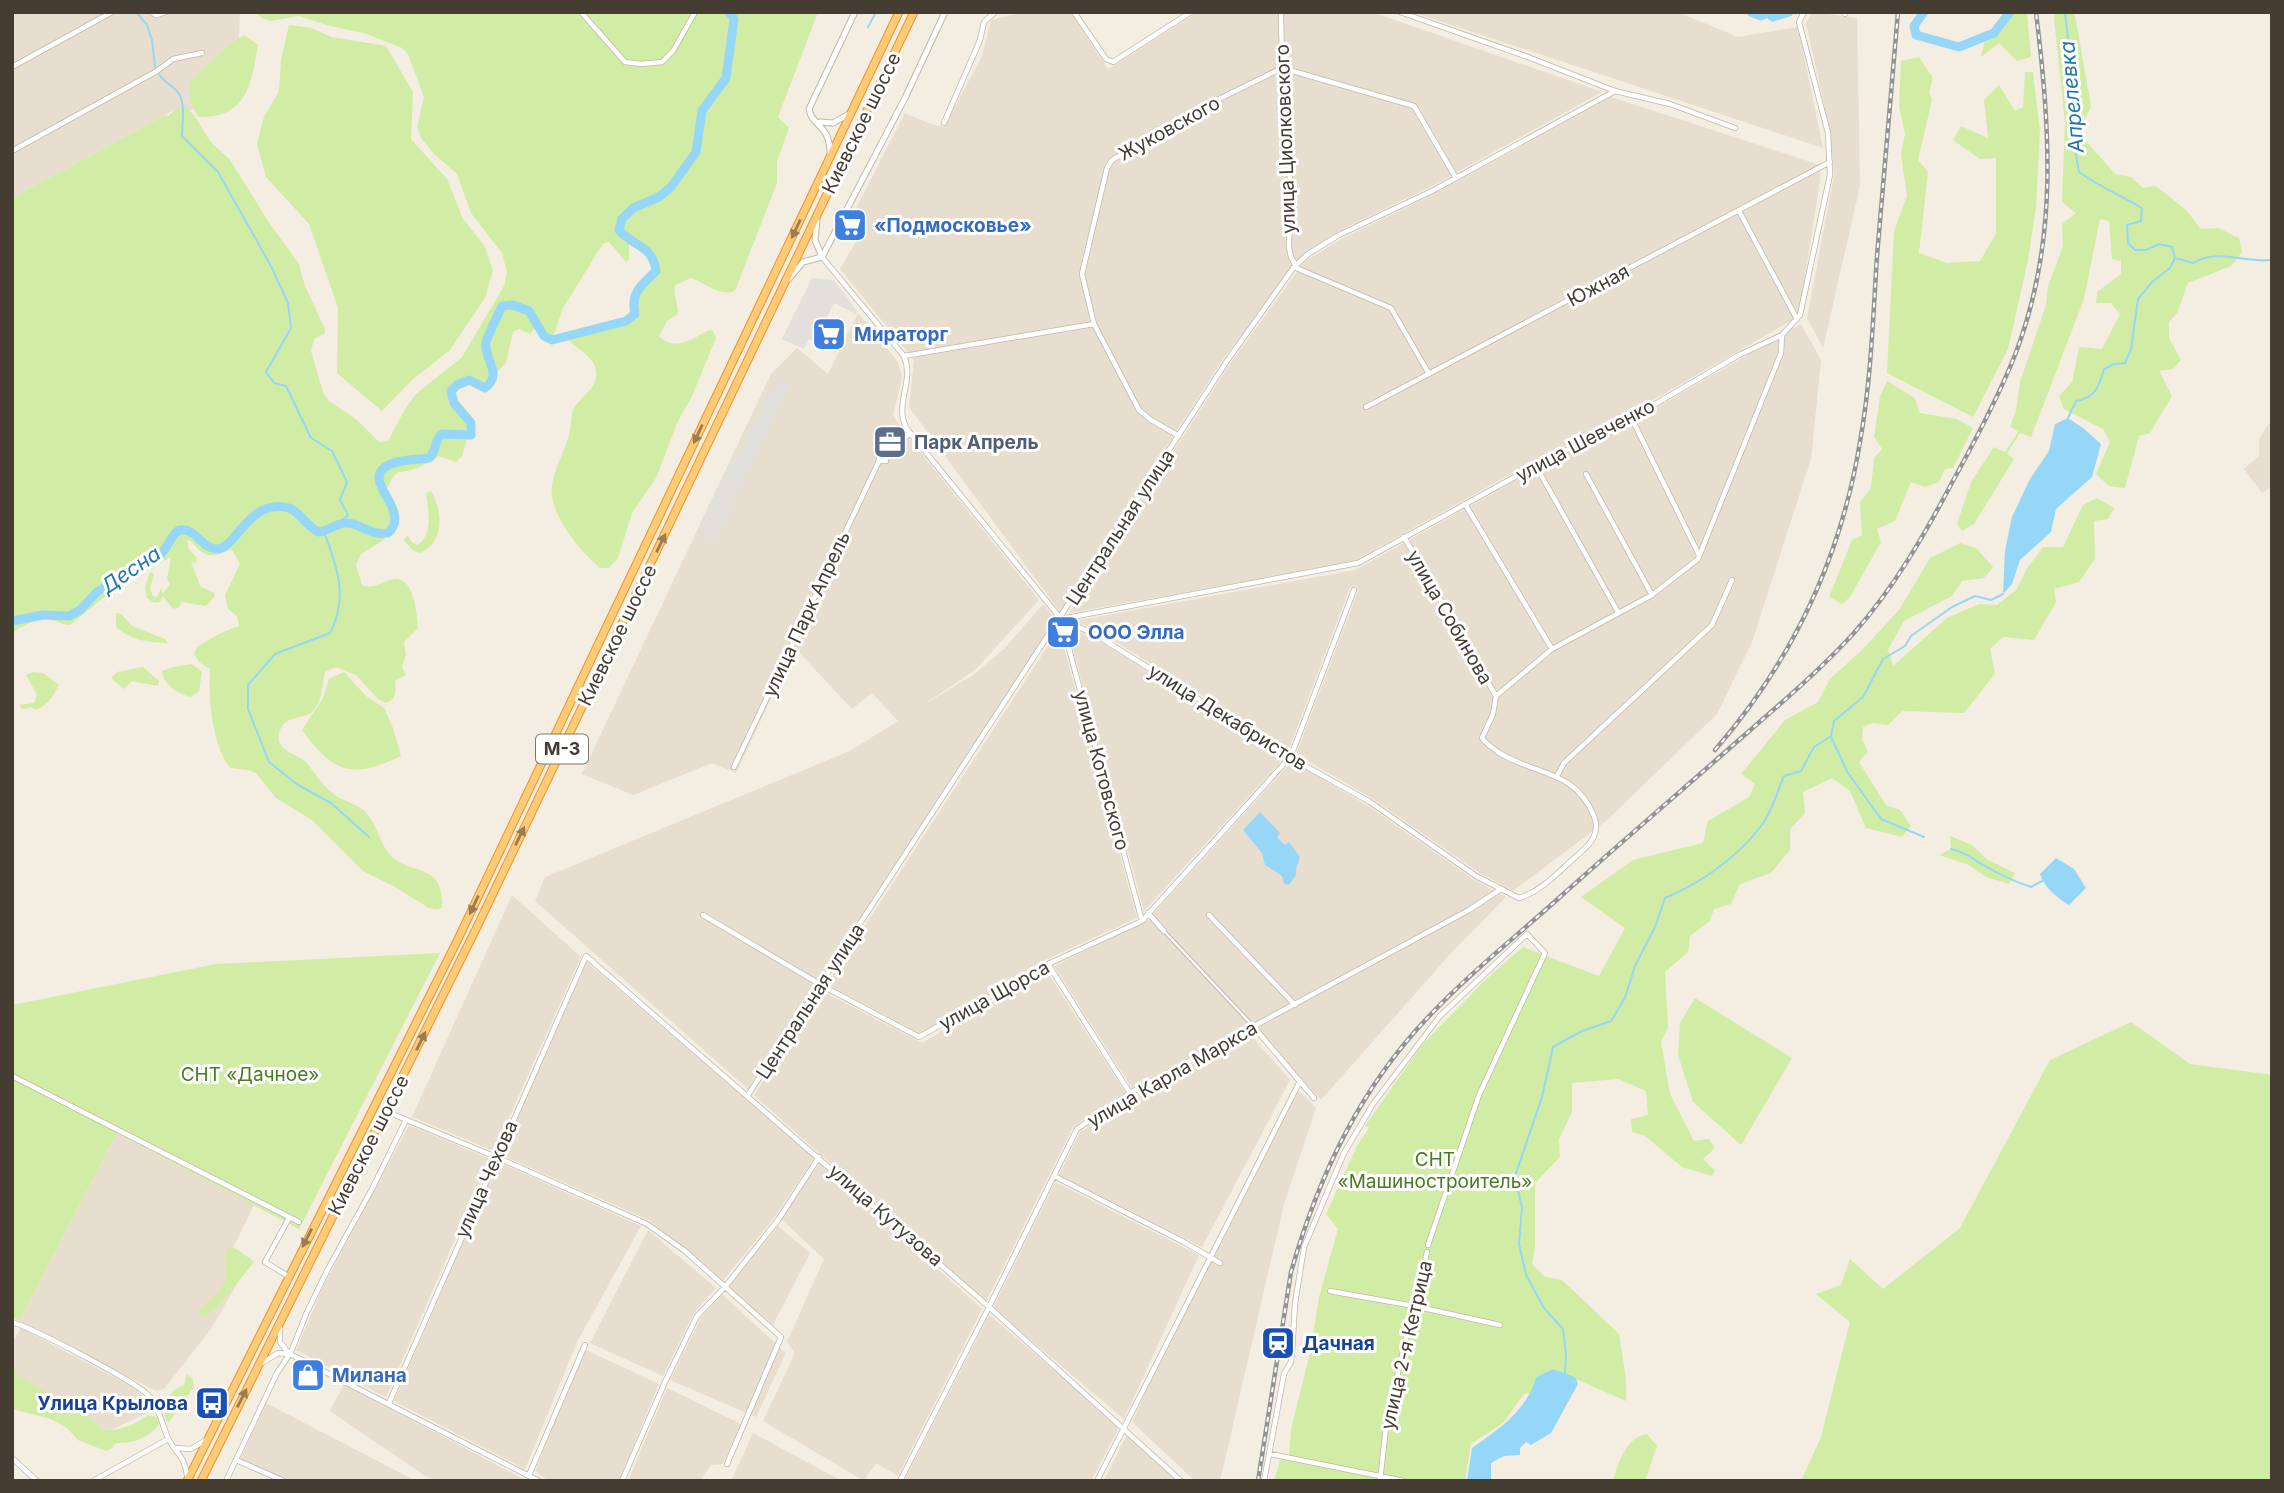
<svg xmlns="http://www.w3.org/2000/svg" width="2284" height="1493" viewBox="0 0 2284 1493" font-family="Inter,sans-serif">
<rect width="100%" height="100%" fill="#f3ede2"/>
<path fill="#e8decf" d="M12,12H240L239,39L248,85L189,111L174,110L12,198Z
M1024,12H1070L1108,69L1198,12H1372L1602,92L1432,186L1337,232L1306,254L1223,359L1060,612L909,407L914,360L840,269L866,224L853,214L905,113L928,123L944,127L982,56L991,20Z
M1412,12H1678L1738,37L1798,27L1823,148Z
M1812,12L1857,18L1860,186L1823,348L1807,318L1834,176L1830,131L1806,23Z
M1611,97L1820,165V180L1799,316L1655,399L1511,474L1352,562L1069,613L1230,364L1304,262L1341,239L1436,193Z
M858,313L898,362L902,378L893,415L902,429L1039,600L975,670L920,707L973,675L1004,649L1043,604L1056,620L748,1089L535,901L545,877L850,751L898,721L872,693L852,709L795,648L736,773L712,763L633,795L582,774L771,374L797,348L828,374Z
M1801,324L1821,360L1811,459L1752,642L1717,714L1606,821L1513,891L1478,872L1373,799L1296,754L1358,591L1356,586L1350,588L1289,749L1098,631L1075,621L1355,570L1515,481L1659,406Z
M2272,422V486L2262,493L2244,469L2259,456V439L2267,426Z
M1067,627L1094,638L1285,757L1144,911Z
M1059,629L1137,918L1045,960L921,1034L827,984Z
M1292,761L1368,806L1473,879L1506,897L1452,952L1321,1100L1251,1023L1132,1088L1054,966L1148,920Z
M512,895L581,957L494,1151L412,1117Z
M587,962L814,1158L774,1218L722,1282L649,1220L501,1155Z
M1046,970L1125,1092L1073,1127L986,1302L754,1095L822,991L922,1043Z
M1249,1033L1290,1080L1202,1247L1059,1175L1080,1132L1133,1097Z
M1295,1087L1316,1108L1284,1204L1220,1481H1195L1132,1422L1208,1255Z
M409,1125L490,1159L386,1397L296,1350L321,1291Z
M117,1133L254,1205L233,1248L251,1259L211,1329L164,1389L156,1391L19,1321Z
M498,1162L641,1226L577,1342L525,1469L394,1401Z
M820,1163L982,1309L898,1476L876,1463L864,1481L763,1421L795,1353L787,1342L824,1259L780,1218Z
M1055,1182L1199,1255L1124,1419L993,1308Z
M778,1226L810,1253L773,1325L728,1287Z
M648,1230L716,1288L694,1313L663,1376L590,1343Z
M722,1294L786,1353L756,1417L670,1380L701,1318Z
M989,1315L1120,1426L1091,1481H904Z
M21,1328L129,1385L148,1399L156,1409L104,1433L12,1375V1342Z
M584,1349L659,1384L619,1481H549L535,1471Z
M344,1384L527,1481H438L425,1476L330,1411Z
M667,1388L741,1424L723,1464L711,1465L700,1481H628Z
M266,1403L416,1481H288L240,1460Z
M1128,1432L1176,1481H1104Z
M753,1433L842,1481H731Z"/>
<path fill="#d1eda5" d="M255,12H729L734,18L737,12H818L778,117L789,128L777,161V183L735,291C720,297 705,283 691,278L675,285C673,295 678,303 678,314L667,321L659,336C675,352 692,339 709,330L713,331L716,338L692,396L678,421L656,478L632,513L618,558L609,568H600C580,551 548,513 552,486C554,468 565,451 569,434C572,425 570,417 574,408C580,398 595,389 596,377C599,356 575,351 566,336L626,321L635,314C630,292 642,285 656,271C653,253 645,248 629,241V260L626,262L609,242L604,243L599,250L563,308L552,340L544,336L537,326L530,334L519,329L513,332L506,363L493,376L488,387L485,388L469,380L452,389C448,409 477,416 471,435H468L462,456L456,462L439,456C427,464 412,472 398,472L392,478L387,489L383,491L395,514L394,527L382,541L361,554L356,565L362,585C376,590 380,582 393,579C414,575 417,614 418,628L404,642L406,655L402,667L406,675L396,680C394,690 399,699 385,703L378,699L356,675L336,667L325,672C322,684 322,704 312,712C304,720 283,714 279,734C275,751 299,754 307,763C316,775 323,786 335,795C345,802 359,804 367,814C378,826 380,845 391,856C412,876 444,862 442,907L438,910L429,908L395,887L363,871L312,820L276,798L256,773L248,770L230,768C212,744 208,698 210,669L199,662L194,654L197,647C211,638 223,631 239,626L237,616L228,609L225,595L240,564L233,551L230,550C210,558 205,558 191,541L187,540L189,549L197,558L196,563L191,562L201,587L214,593L215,596L206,606L182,602L179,607L173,609L163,596L160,602L154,603L147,598L145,587L150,572L154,574L150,588L153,596L157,597L161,588L163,594L170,584L167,579L171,557L113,590L70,625C63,625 59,621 52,620C39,616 23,626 12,633V198L165,115L168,116L178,107H186L194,115L210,141L230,160L270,224L299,264L305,286L325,329V333L314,339L311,351L323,392L328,400L357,420L379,442L388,441L405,409L416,394L462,357L504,286L507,273L502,253L471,213L457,174L434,154L421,138L417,127L424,97L408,54L402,48L364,33L330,26L299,16L270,21L262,18Z
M2015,12L2027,13L2031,57L2017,61L1999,43L1981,57L1984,43L2000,33Z
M2056,12H2073L2076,20L2091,107L2078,132L2115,174L2131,177L2143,188L2156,186L2186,210L2201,229L2218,228L2239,238L2242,252L2231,266L2188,283L2177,313L2169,322V338L2181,360L2173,369L2159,371L2172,396L2150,433L2139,436L2125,488L2109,486L2096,474L2110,442L2103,429L2064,409L2059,396L2072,382L2079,347L2102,349L2120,314L2111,303H2096L2097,292L2121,274V261L2112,259L2109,221L2100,219L2084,299L2031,437L2020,433L2007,454L2014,459L1974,524L1962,531L1957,524L1971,482L1994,447L2005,452L2018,432L2010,426L2016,411L2020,382L2046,305L2048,286L2063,246L2062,224L2076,213L2062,202L2065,122L2054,18Z
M289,25L312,28L331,37L386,46L413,92L411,139L447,179L463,219L484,245L493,270L485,298L450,350L412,380L382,411L337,373L338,308L309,224L266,177L257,144L264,117L279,91L281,59Z
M244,35L258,45C251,85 247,118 198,117L190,100V81L229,45Z
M1919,57L1933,78L1929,92L1932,100L1918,160L1928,172L1919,253L1947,263L1980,261L1996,234V158L1980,159L1953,140L1961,126L1988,138L1984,100L1999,85L2015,111L2023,107L2025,72H2033L2040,132L2036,207L2028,260L2008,349L1973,417L1887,373L1894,231L1907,196L1901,154L1905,134L1899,106L1901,61Z
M1887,381L1915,398L1920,413L1957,419L1973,428L1953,468L1945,469L1939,482L1925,487L1911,482L1895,521L1877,529L1881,542L1850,597L1842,604L1829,597L1852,540L1862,535L1860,502L1871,488L1874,458L1882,449L1874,437L1880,396Z
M431,491C443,511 445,542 420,553L414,551L404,541L407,535L412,542L418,545C434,532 428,511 426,493Z
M2097,498L2114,508L2108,519L2094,521L2095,559L2079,582L2054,589L2056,602L2034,640L2003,637L1990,649L1995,674L1964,713L1902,711L1888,725L1872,723L1863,727L1862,739L1868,752L1859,762L1886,805L1900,810L1911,826L1902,837L1866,828L1850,791L1832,778L1803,792L1805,813L1790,829V850L1771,873L1740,884L1731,904L1714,909L1710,921L1690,936L1688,952L1665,972L1668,1027L1661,1042L1670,1094L1694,1141L1709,1139L1715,1148L1703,1159L1715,1171L1712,1176L1682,1167L1645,1136L1632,1132L1631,1119L1648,1115L1646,1091L1618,1079L1572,1083V1112L1559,1139L1560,1157L1535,1183V1247L1532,1264L1545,1277L1562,1280L1619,1334L1626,1379V1401L1553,1369L1536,1377L1531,1393L1524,1394L1503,1423L1471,1444L1465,1481H1274L1280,1460L1289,1457L1291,1429L1310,1353L1319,1297L1338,1229L1326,1214L1357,1146L1369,1128L1365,1126L1421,1046L1484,981L1523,947L1599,976L1625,928L1581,897L1633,860L1703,843L1708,821L1749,797L1755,784L1741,774L1785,720L1818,702L1830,679L1862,650L1899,610L1930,558L1960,543L1976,548L1993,567L1984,578L1962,581L1952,596L1904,621L1888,650L1893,666L1947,618L1979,604L1997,605L2017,589L2026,570L2043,547H2063L2083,505Z
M116,613L121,614L132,626L165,639L168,643C149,643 130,640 116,627Z
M192,664L202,672L199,691L190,697C178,694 163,684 162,671L173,667Z
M143,667L159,681L158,686L132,681L124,689L111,678L117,672Z
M33,672L43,673L59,685C54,695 46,708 34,710L32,707L22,709L19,705L34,703L37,695L26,675Z
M344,672L366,696L384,708L393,728L401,756C352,779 334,774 302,730L323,698L329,679Z
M1950,836L1972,845L1988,860L2015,873L2009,884L1986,877L1969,865L1939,855L1951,849Z
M440,953L299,1229L117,1133L19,1321L12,1317V1005L216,964Z
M1695,998L1792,1058L1741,1145L1693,1102L1678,1055L1680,1023Z
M2131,1022L2190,1064L2272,1075V1481H1801L1821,1437L1850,1322L1816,1294L1841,1285L1850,1259L1883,1289L1960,1228L2050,1060Z
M228,1247L237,1249L254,1262L226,1297L206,1317L201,1315L199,1310C209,1300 225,1290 226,1274C227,1264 223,1256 228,1247Z
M12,1367L19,1376L92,1420L103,1430C119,1432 136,1424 148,1415L156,1417L159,1424C150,1438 131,1444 116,1443L112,1448L106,1451L78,1440L67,1428L51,1419L12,1409Z
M187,1373L193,1380L194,1387L169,1422L166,1421C161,1405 169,1390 184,1385Z
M1647,1434L1657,1446L1645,1481H1613C1618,1464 1626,1437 1647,1434Z"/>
<path fill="#e3dfdb" d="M812,278L834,280L857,311L856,314L834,303L815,342L809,339L804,349L782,339Z
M782,379L791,383L715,545L700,538L705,527L700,524L733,456L737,457L771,388L773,389L777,381L780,382Z"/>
<path fill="#96d7f8" d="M2068,418L2083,428L2101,444L2092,477L2056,509L2051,532L2020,560L2012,584L2003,594L2005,551L2012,517L2030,479L2049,451L2055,424Z
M1260,812L1280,833L1277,837L1285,845L1289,842L1300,857L1296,869V875L1289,885L1284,884L1282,876L1265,865L1262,853L1243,830Z
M2056,858L2074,869L2086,888L2069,905C2057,898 2044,887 2040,874Z
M1553,1369L1575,1377L1578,1384L1551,1433L1531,1445L1526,1442L1520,1448V1455L1504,1456L1491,1463V1481H1467L1472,1448C1499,1429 1527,1411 1536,1377Z"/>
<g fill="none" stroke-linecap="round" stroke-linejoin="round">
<path stroke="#96d7f8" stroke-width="2" d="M136,12L147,25L152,40L155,67
M2065,12L2075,100L2074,143L2079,172C2099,187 2121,195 2142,208L2141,221L2127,225L2128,243L2135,250H2146L2159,244L2172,247L2175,258L2170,268L2152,282L2138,299L2131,349L2125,363L2114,364L2104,369C2099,387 2095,398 2076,401L2068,418
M868,27L876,12
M159,74C164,82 170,84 176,90C187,101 182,122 182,136L218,172L272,268L288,303L291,328L266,372L274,383L286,386L311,438L332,451L347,482L340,500L348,515L337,525
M2175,258L2193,263C2218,248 2244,263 2272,260
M324,532C337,567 349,597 330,633L275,654L248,685V709L269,762L298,785L331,803L369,837
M1831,737L1848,773L1881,819L1924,837
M1951,849C1964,852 1972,858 1983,865C1997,873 2015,882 2031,887L2042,881
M1565,1374L1566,1354L1563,1329L1544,1308L1526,1275L1519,1244L1522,1208L1515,1176L1542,1097L1553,1047L1582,1031L1611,1021L1625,998L1635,966L1655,927L1665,898C1701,883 1738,857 1761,826C1772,812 1777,792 1784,776L1801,771L1814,747L1831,736L1834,721L1863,697L1883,659L1905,646L1911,636L1952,607L1975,596L1991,600L2003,594"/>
<path stroke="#96d7f8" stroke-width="9" d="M1751,12L1761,16L1767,13
M1767,12L1773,17L1789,12
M1924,12L1914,26L1916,35L1959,47L1994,33L2010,12
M12,621L43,615L69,616L80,610L97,592L161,554C169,546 170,536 179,530C196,527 200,548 217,549C236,549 249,497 289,508C299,511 306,526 319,532C328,531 335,524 345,523C361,522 367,536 388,533C414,509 355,479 391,464C403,459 417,460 429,458C437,451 434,440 442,434L471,435V423L454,403L451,391L457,385L469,380L485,388C504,374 483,358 486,342C488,335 499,313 502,306L513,305L529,311L544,336L552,340L626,321L635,314C630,292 642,285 656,271C652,244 635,248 619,230L622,219L633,208L659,197L671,187L696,152L702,111L726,78L734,19L729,12"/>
<g stroke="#c2b7a7" stroke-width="4.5">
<path id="pedestrian" d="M1164,931L1253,1026"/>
</g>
<g stroke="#c2b7a7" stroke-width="6">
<path id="minor" d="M151,12L156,15L166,12
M581,12L625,62L641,64L662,62L673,51L695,12
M1074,12L1106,59L1113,62L1191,12
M1281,12C1281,79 1290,145 1291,212C1291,228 1284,252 1296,265
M1400,12L1528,57L1615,91L1670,104L1735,128
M1844,12L1845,14
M12,67L112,12
M944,123L980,40L984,22L995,12
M12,151L157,71L173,59L202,53
M1739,211L1797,319
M822,257L904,356C915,382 893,405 907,429L1061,619L1096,635L1302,764L1370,802L1476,876L1519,898C1543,891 1561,869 1580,853C1592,843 1600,832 1594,816C1575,769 1535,776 1498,752C1492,747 1486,744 1482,738L1493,714L1496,696L1552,649L1652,595L1698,559L1781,353L1782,335
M1294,267L1391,308L1429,374
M904,356L1094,324
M1366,407L1830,162
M1631,417L1699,555
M1179,436L1151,420L1139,410L1094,324L1082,274L1107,168L1112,160L1215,101L1282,68L1414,106L1456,178
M887,453L886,461H879V453H887L910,433
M1536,466L1618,612
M1586,474L1652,595
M1465,504L1552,649
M1404,537L1496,696
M734,767L879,461
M1557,776L1564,763L1712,625L1732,580
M1148,913L1164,931
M703,915L821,985L919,1037L1048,964L1142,921L1291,756L1354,590
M1209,915L1295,1005
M1142,921L1061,619L1358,563L1513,478L1657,403L1739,355L1782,335L1800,315L1830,175L1828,133L1799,22L1804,12
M1048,964L1130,1093
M1253,1026L1314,1098
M12,1076L299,1222
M748,1095L1227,361L1294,267L1308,254L1339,235L1434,190L1615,91
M385,1111L496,1157L647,1224L685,1251L781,1337L727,1464
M1054,1176L1184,1242L1220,1263
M288,1276L265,1262L289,1218
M1330,1291L1414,1306L1500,1325
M12,1322C34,1329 140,1383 151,1398C160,1410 162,1425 168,1438C176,1454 185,1456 187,1476
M280,1327V1342L287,1351
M262,1363L278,1353L290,1354L539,1481
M389,1403L586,956L989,1307L1181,1481
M175,1448L191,1449L206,1440
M1270,1454L1404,1481
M12,1458L37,1481
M236,1460L284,1481
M529,1475L585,1345
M93,1481L168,1439
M226,1481L277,1373L291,1352L307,1312L328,1269L372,1189L406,1120
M622,1481L665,1382L697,1316L725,1287L778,1220L819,1157
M900,1481L989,1307L1077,1129L1130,1093L1469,910L1501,889
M1097,1481L1300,1081
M1264,1481L1284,1374L1291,1362L1292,1353L1295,1304L1304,1247L1344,1153L1373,1104L1440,1016L1527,934L1545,953L1479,1095L1428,1245
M1380,1481L1387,1418L1427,1252"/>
</g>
<g stroke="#c2b7a7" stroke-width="7">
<path id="tertiary" d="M820,122L833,123L849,114
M830,156C831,124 812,127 809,109L855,12
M817,220L815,240L822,257
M822,257L905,98L945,12
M789,279L803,262L822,257"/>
</g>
<g stroke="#ee9421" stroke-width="9">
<path id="trunk" d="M187,1481L458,939L899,12
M201,1481L477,927L914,12"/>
</g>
<use href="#pedestrian" stroke="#fff" stroke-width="2.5"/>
<use href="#minor" stroke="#fff" stroke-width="4.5"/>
<use href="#tertiary" stroke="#fff" stroke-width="5"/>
<use href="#trunk" stroke="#ffcb78" stroke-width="7"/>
<g stroke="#939393" stroke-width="4.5">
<path id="rail" d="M1715,750C1792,661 1841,558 1860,442C1871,381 1873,318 1877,256C1884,175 1891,94 1898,12
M1258,1481L1291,1272C1319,1174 1362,1084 1434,1011C1473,970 1518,935 1560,897C1619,844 1680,792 1740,739C1778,706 1818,672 1853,634C1894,588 1925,534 1954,479C1976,439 1998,398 2015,355C2059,241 2050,130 2036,12"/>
</g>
<use href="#rail" stroke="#fff" stroke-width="2" stroke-dasharray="5" stroke-linecap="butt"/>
</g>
<defs><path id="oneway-solid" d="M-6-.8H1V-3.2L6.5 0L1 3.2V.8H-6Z" transform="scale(1.75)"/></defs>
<g fill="#997c52">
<use href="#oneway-solid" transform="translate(796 229) rotate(115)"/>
<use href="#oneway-solid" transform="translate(698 434) rotate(115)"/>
<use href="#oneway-solid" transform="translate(661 543) rotate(-64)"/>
<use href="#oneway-solid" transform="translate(520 836) rotate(-64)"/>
<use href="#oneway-solid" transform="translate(474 905) rotate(115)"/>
<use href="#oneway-solid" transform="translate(421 1041) rotate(-64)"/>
<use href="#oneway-solid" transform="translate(307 1238) rotate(117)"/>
<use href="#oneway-solid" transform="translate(242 1398) rotate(-63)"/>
</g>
<defs>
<g id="supermarket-square" transform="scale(1.75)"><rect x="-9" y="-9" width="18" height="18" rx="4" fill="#3f7fe0" stroke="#fff"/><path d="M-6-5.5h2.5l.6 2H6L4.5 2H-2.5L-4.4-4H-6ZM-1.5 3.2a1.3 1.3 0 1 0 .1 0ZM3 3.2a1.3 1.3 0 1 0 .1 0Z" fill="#fff"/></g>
<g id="office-square" transform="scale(1.75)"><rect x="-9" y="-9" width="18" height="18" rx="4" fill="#5c6f8a" stroke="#fff"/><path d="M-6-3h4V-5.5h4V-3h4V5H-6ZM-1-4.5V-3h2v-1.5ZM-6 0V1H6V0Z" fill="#fff"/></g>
<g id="station-square" transform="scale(1.75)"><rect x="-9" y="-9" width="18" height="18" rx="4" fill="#1a4fb4" stroke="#fff"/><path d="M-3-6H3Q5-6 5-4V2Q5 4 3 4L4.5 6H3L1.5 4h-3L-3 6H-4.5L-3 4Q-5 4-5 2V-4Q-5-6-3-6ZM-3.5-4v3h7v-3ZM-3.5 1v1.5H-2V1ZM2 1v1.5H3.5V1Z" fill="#fff"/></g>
<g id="shop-square" transform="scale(1.75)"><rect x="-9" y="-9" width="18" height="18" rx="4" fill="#3f7fe0" stroke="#fff"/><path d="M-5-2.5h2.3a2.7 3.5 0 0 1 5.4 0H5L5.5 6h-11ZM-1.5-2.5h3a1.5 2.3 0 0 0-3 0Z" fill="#fff"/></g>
<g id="bus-square" transform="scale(1.75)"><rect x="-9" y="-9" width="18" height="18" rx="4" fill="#1a4fb4" stroke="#fff"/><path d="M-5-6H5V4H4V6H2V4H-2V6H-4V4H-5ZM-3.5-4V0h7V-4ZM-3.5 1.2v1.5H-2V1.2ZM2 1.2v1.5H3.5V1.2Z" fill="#fff"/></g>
</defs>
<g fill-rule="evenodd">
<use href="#supermarket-square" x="850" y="225"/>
<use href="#supermarket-square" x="829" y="334"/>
<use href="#office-square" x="890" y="442"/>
<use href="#supermarket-square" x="1063" y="632"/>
<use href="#station-square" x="1278" y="1343"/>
<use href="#shop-square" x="308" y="1375"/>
<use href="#bus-square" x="212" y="1403"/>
</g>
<g text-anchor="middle" stroke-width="6" stroke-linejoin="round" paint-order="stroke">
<rect fill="#fff" stroke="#7d7670" stroke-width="2" x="536" y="734.5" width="52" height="29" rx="5"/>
<g font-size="18" font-weight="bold" fill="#453c32">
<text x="562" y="755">М-3</text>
</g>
<g font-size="19" fill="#453c32" stroke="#fff">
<text transform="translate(861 123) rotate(-64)" y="7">Киевское шоссе</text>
<text transform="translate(1169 128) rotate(-29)" y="7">Жуковского</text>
<text transform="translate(1285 139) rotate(-92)" y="7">улица Циолковского</text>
<text transform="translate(1598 285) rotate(-28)" y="7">Южная</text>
<text transform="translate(1585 440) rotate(-28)" y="7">улица Шевченко</text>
<text transform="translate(1120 527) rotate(-57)" y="7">Центральная улица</text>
<text transform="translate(806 614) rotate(-65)" y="7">улица Парк Апрель</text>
<text transform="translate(1450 617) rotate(60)" y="7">улица Собинова</text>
<text transform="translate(617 635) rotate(-64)" y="7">Киевское шоссе</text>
<text transform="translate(1228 717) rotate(32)" y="7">улица Декабристов</text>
<text transform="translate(1102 770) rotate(75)" y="7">улица Котовского</text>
<text transform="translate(994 995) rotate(-29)" y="7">улица Щорса</text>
<text transform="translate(810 1001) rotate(-57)" y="7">Центральная улица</text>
<text transform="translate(1172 1074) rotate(-30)" y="7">улица Карла Маркса</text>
<text transform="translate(368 1145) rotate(-63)" y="7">Киевское шоссе</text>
<text transform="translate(486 1179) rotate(-66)" y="7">улица Чехова</text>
<text transform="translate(886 1215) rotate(41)" y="7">улица Кутузова</text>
<text transform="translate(1406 1345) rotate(-77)" y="7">улица 2-я Кетрица</text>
</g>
<g font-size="19" font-weight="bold" fill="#366cbe" stroke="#fff" text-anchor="start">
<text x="874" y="232">«Подмосковье»</text>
<text x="854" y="341">Мираторг</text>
<text x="1088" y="639">ООО Элла</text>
<text x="332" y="1382">Милана</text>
</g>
<g font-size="19" font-weight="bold" fill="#4e5e75" stroke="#fff" text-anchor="start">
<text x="914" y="449">Парк Апрель</text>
</g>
<g font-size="19" fill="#497c20" stroke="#fff">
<text x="250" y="1081">СНТ «Дачное»</text>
<text x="1435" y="1166">СНТ<tspan x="1435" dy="22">«Машиностроитель»</tspan></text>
</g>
<g font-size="19" font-weight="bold" fill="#164399" stroke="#fff" text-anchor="start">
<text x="1302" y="1350">Дачная</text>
<text x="188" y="1410" text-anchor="end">Улица Крылова</text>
</g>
<g font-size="21" font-style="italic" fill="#1e79aa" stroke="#fff">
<text transform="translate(2072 97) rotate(-95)" y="7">Апрелевка</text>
<text transform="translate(131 570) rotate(-34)" y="7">Десна</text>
</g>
</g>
<rect width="2284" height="1493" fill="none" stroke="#453c32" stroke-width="28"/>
</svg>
